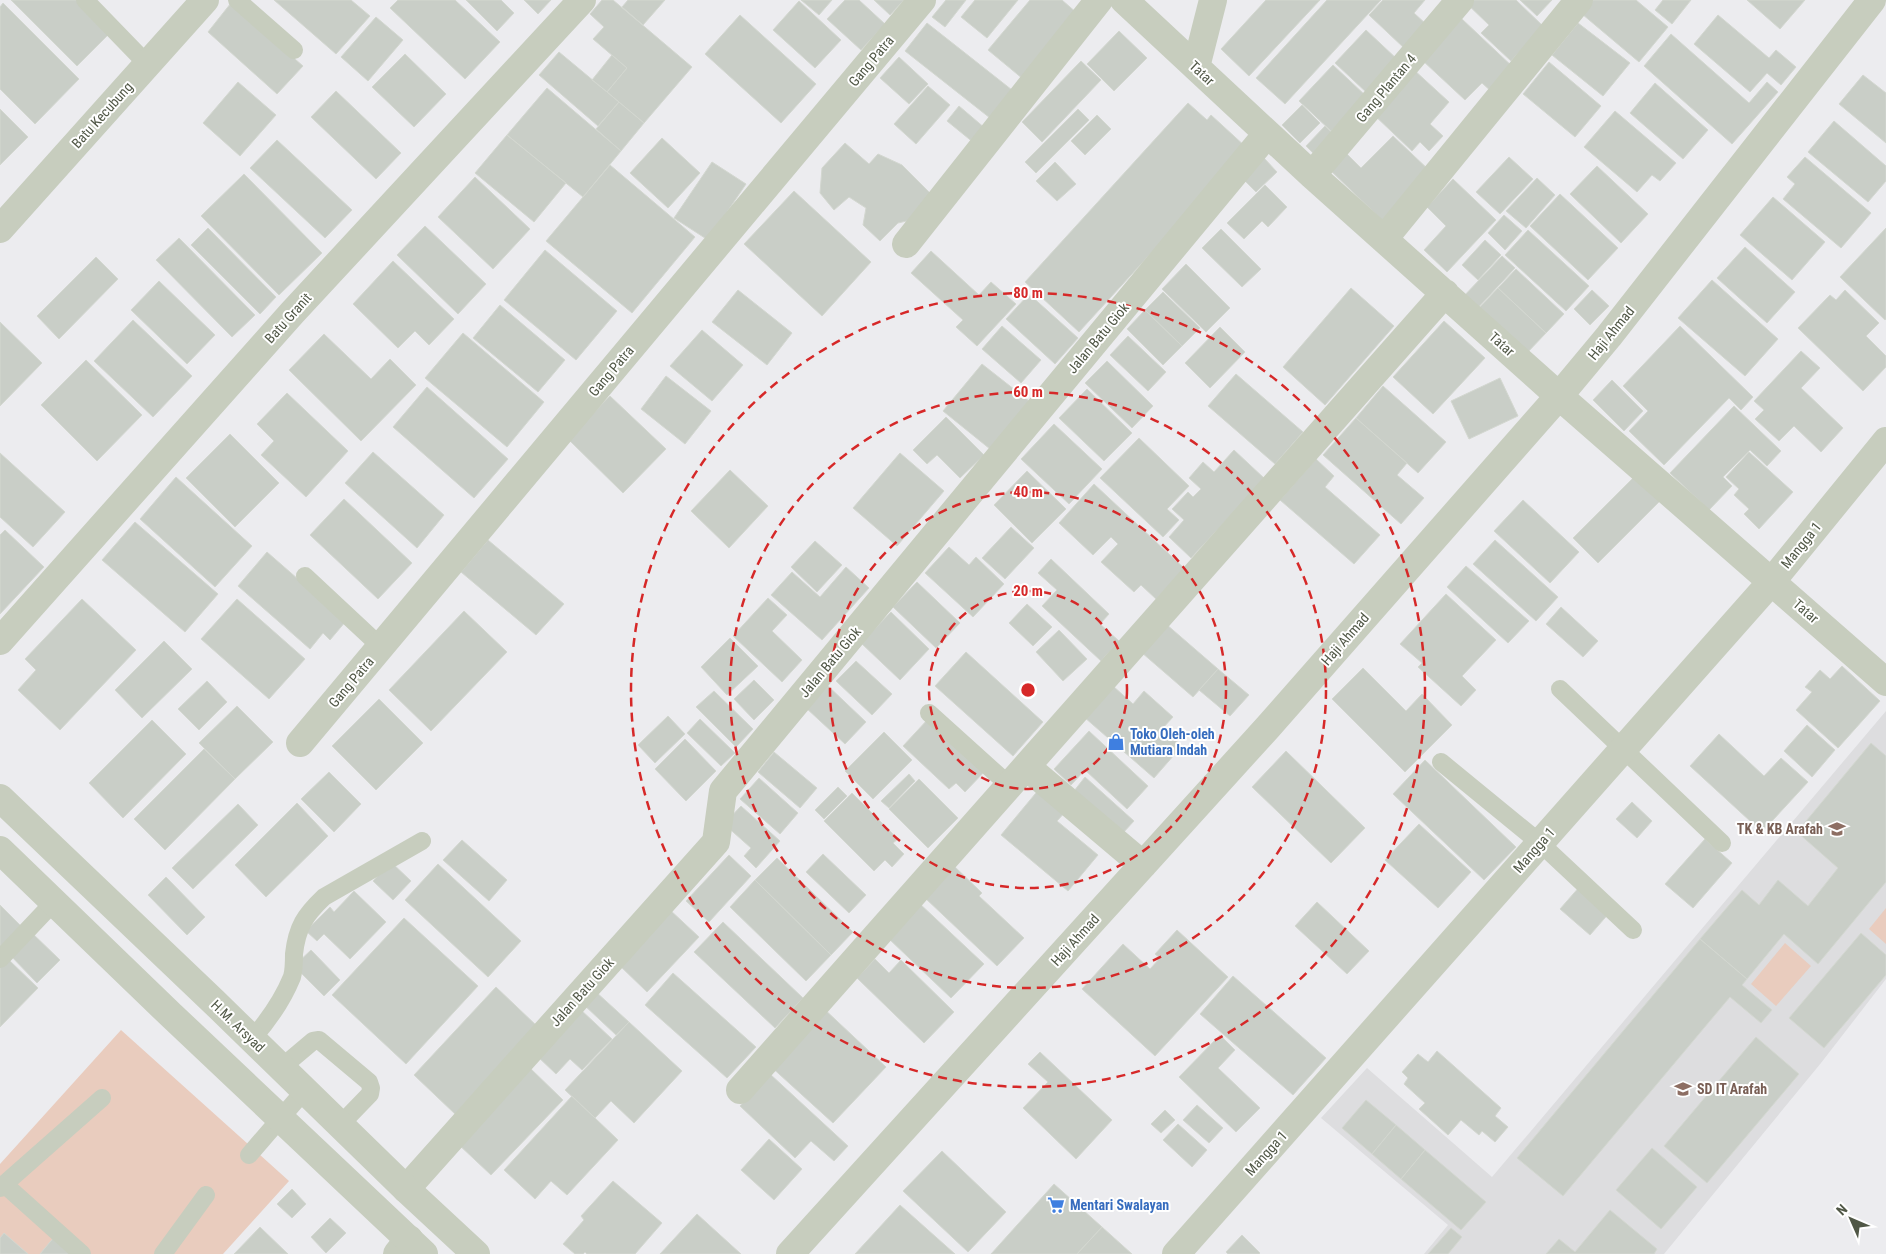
<svg xmlns="http://www.w3.org/2000/svg" width="1886" height="1254" viewBox="0 0 1886 1254" font-family="'Roboto Condensed',sans-serif">
<rect width="100%" height="100%" fill="#ececef"/>
<path fill="#dddddf" d="M1886,711V979L1821,1063L1664,1254H1424L1448,1225L1321,1118L1367,1068L1492,1177Z"/>
<path fill="#e9ccbe" d="M1886,908V944L1869,929Z
M1785,943L1811,966L1776,1006L1751,984Z
M121,1030L289,1181L223,1254H0V1164Z"/>
<path fill="#c9cec7" stroke="#d3d7d0" d="M11,0H79L111,32L77,66Z
M274,0H351L370,16L336,54Z
M398,0H455L500,42L465,79L390,8Z
M466,0H501L514,13L497,31Z
M524,0H551L538,14Z
M602,0H613L692,67L644,123L607,92L627,68L593,39L604,27L590,14Z
M628,0H665L643,25L622,7Z
M801,0H832L819,15Z
M845,0H859L885,24L861,50L827,19Z
M874,0H904L890,15Z
M946,0H966L945,27L932,17Z
M975,0H1018L987,38L961,17Z
M1030,0H1062L1078,14L1023,79L988,50Z
M1266,0H1320L1249,76L1221,49Z
M1327,0H1381L1285,104L1256,78Z
M1383,0H1425L1414,13L1427,25L1404,48L1369,15Z
M1463,0H1516L1543,26L1511,61L1481,33L1489,25Z
M1520,0H1552L1537,16Z
M1593,0H1636L1668,27L1639,62L1582,14Z
M1663,0H1691L1672,24L1655,10Z
M1747,0H1805L1780,29Z
M799,1L841,40L815,68L773,30Z
M3,3L79,79L35,124L0,89V7Z
M231,3L303,66L277,94L208,32Z
M740,15L816,84L781,123L705,54Z
M1718,15L1769,58L1776,50L1796,67L1781,85L1767,73L1750,92L1694,44Z
M376,17L403,40L368,81L341,57Z
M1462,19L1515,69L1493,93L1482,83L1465,100L1422,60Z
M927,23L1012,90L990,118L905,51Z
M1578,23L1630,63L1603,96L1552,55Z
M1366,30L1398,60L1367,93L1335,63Z
M1119,31L1147,58L1114,91L1087,64Z
M1671,34L1749,103L1767,82L1778,92L1732,144L1644,66Z
M559,52L619,102L598,126L539,75Z
M405,54L446,94L414,127L372,87Z
M612,55L627,68L607,92L592,80Z
M899,57L928,84L909,104L880,78Z
M1081,61L1101,80L1042,142L1022,122Z
M1549,62L1601,106L1575,137L1523,94Z
M1333,65L1366,96L1331,131L1299,101Z
M1413,69L1449,102L1430,124L1443,136L1429,151L1420,142L1412,151L1372,113Z
M1863,75L1886,93V143L1839,104Z
M238,82L276,115L240,156L203,123Z
M1655,83L1708,130L1683,159L1630,113Z
M928,86L950,105L916,144L894,124Z
M547,88L621,151L583,197L507,135Z
M336,91L401,153L376,179L311,117Z
M619,102L644,123L621,151L596,129Z
M1188,103L1207,120L1211,115L1247,148L1079,332L1025,282Z
M1302,105L1320,123L1300,143L1282,125Z
M959,106L986,129L974,143L947,121Z
M0,109L28,137L0,165Z
M1078,109L1089,120L1036,173L1025,162Z
M1615,111L1676,163L1660,181L1652,175L1637,192L1584,147Z
M1097,115L1111,129L1085,155L1071,141Z
M1834,121L1886,166V181L1868,202L1808,152Z
M1325,126L1337,138L1318,158L1306,146Z
M507,135L566,183L534,222L475,173Z
M1393,136L1431,172L1384,222L1328,168L1344,151L1361,168Z
M662,138L700,173L668,208L630,173Z
M277,140L352,210L325,238L250,168Z
M845,143L869,164L878,154L902,165L930,193L915,219L898,223L880,241L863,225L866,208L849,197L834,210L820,193L822,168Z
M1509,157L1533,179L1500,214L1476,192Z
M1805,157L1871,213L1841,248L1783,199L1795,184L1787,177Z
M1264,158L1277,172L1256,192L1242,178Z
M712,162L746,184L708,240L674,218Z
M1055,162L1076,184L1057,201L1036,181Z
M610,165L695,237L632,313L546,241Z
M1597,166L1648,214L1621,243L1570,194Z
M244,174L322,253L279,295L201,216Z
M475,177L530,229L493,269L438,217Z
M1537,178L1555,195L1526,228L1506,211Z
M1453,179L1496,220L1447,272L1424,250L1446,226L1427,207Z
M1265,185L1287,207L1268,227L1262,221L1244,239L1227,223Z
M794,191L871,262L822,316L744,244Z
M1560,194L1618,248L1588,280L1530,226Z
M1773,197L1825,242L1792,280L1740,235Z
M1504,215L1522,231L1505,250L1488,233Z
M425,226L486,284L458,314L397,255Z
M208,228L276,297L260,314L191,245Z
M1886,228V319L1885,320L1840,277Z
M1221,229L1261,269L1242,287L1202,248Z
M1528,230L1589,286L1566,311L1505,255Z
M179,238L255,315L232,337L156,260Z
M1485,240L1501,255L1478,280L1462,265Z
M1745,247L1795,292L1767,323L1717,278Z
M545,250L617,311L576,360L504,300Z
M931,251L979,295L991,282L1016,304L977,346L956,327L963,320L911,273Z
M1502,256L1515,268L1475,311L1462,298Z
M96,257L118,279L59,339L37,316Z
M393,261L454,319L429,345L415,331L398,348L353,304Z
M1186,264L1230,308L1206,332L1162,289Z
M1516,269L1564,314L1546,333L1498,288Z
M1712,280L1778,339L1745,376L1678,318Z
M159,281L215,335L187,364L131,310Z
M1351,288L1394,326L1325,405L1283,367Z
M1498,288L1546,333L1525,355L1477,310Z
M738,290L792,333L767,365L712,322Z
M1592,290L1609,306L1590,325L1574,309Z
M1845,290L1879,323L1866,336L1886,356V367L1863,391L1798,328L1830,295L1836,300Z
M1163,292L1200,328L1182,346L1145,310Z
M1029,294L1078,338L1055,364L1006,319Z
M500,305L565,360L538,392L473,338Z
M1145,310L1182,346L1163,365L1127,329Z
M133,320L192,376L153,417L94,361Z
M1444,321L1485,358L1433,414L1393,377Z
M0,322L42,363L0,406Z
M1002,326L1041,360L1021,383L982,349Z
M1680,326L1753,397L1741,410L1729,398L1664,465L1629,431L1648,411L1623,386Z
M1220,327L1245,352L1210,388L1185,363Z
M702,330L743,365L712,401L670,366Z
M463,333L544,402L507,447L425,378Z
M324,334L371,379L390,359L416,385L361,441L289,370Z
M1128,336L1166,372L1148,391L1110,355Z
M1801,351L1820,368L1801,388L1843,428L1821,452L1794,426L1779,441L1755,419L1764,410L1754,401Z
M86,360L142,415L97,461L41,405Z
M1107,361L1153,406L1132,428L1085,383Z
M982,364L1029,401L990,449L943,411Z
M1236,374L1303,432L1275,464L1208,406Z
M666,376L711,411L685,444L641,409Z
M1500,378L1518,416L1469,439L1451,401Z
M1612,380L1643,411L1624,431L1593,400Z
M1383,386L1446,442L1418,473L1356,418Z
M427,387L508,459L474,498L393,427Z
M1087,389L1132,433L1104,461L1059,418Z
M287,393L348,451L306,497L261,455L274,441L257,424Z
M610,396L666,449L623,493L568,439Z
M1734,406L1781,451L1767,466L1750,450L1723,477L1732,486L1709,510L1670,473Z
M946,417L984,455L960,478L937,455L927,464L913,450Z
M1356,418L1407,463L1397,475L1424,498L1401,524L1323,455Z
M1054,424L1102,469L1069,504L1021,459Z
M230,434L279,483L235,527L186,478Z
M1139,438L1189,486L1167,509L1179,520L1163,537L1100,478Z
M1234,450L1265,479L1191,558L1169,537L1184,520L1172,509L1188,492L1193,497L1201,489L1189,478L1203,462L1214,472Z
M373,452L444,515L417,548L345,483Z
M1749,452L1793,492L1759,529L1744,514L1749,509L1734,495L1739,489L1726,477Z
M0,453L65,512L33,547L0,517Z
M900,453L944,491L897,546L853,508Z
M1316,459L1334,476L1325,487L1380,535L1354,564L1280,500Z
M730,470L768,506L729,548L691,511Z
M1027,471L1066,509L1032,543L994,505Z
M1636,475L1661,500L1598,563L1573,538Z
M176,477L252,546L215,587L140,519Z
M1094,484L1185,569L1156,599L1141,585L1134,592L1101,562L1118,544L1111,537L1093,555L1059,523Z
M344,499L412,563L378,599L310,535Z
M1523,500L1579,552L1550,583L1494,531Z
M135,522L218,594L185,632L102,560Z
M1011,527L1034,548L1005,579L982,558Z
M5,530L44,567L0,614V535Z
M488,540L564,604L536,635L461,572Z
M1495,540L1558,597L1536,621L1473,564Z
M815,541L842,565L817,592L791,567Z
M949,547L969,565L976,557L1004,584L973,617L925,573Z
M267,552L346,621L330,640L323,633L310,649L238,586Z
M1051,559L1109,614L1100,624L1119,641L1101,661L1042,606L1057,590L1038,573Z
M1466,566L1529,621L1508,643L1447,587Z
M846,567L869,588L822,640L771,595L792,572L820,597Z
M917,582L960,623L936,648L893,607Z
M1446,594L1496,640L1462,676L1476,690L1461,706L1418,667L1422,663L1400,644Z
M768,598L787,615L772,631L802,660L782,682L733,636Z
M82,599L136,650L60,730L18,690L36,670L25,659Z
M237,599L305,659L269,699L201,639Z
M1027,604L1052,627L1033,646L1009,623Z
M1561,607L1598,641L1583,657L1546,624Z
M464,611L507,652L431,731L389,690Z
M891,612L929,649L900,680L861,643Z
M1166,624L1218,669L1193,697L1141,652Z
M1059,630L1087,659L1063,681L1036,652Z
M730,638L758,666L727,695L701,667Z
M164,641L192,669L142,718L115,690Z
M966,652L1043,722L1013,756L935,686Z
M856,661L892,694L872,715L836,681Z
M1842,666L1880,701L1838,748L1796,710L1812,692L1805,687L1820,670L1830,679Z
M1363,668L1406,711L1422,694L1452,725L1405,772L1332,699Z
M1218,669L1249,695L1230,716L1199,690Z
M754,680L774,700L754,720L734,699Z
M207,681L227,702L199,730L178,709Z
M826,684L866,722L845,744L805,707Z
M1113,686L1133,704L1144,691L1173,717L1162,729L1182,746L1154,778L1084,717Z
M714,691L753,729L736,747L696,707Z
M379,699L423,743L376,790L332,746Z
M237,706L273,742L235,779L199,743Z
M668,716L685,734L655,763L638,745Z
M929,718L985,771L965,792L956,783L949,789L903,746Z
M700,719L735,753L721,766L687,733Z
M152,720L186,754L123,818L89,783Z
M1807,725L1835,750L1812,777L1784,751Z
M1089,731L1148,786L1127,809L1085,770L1071,785L1054,769Z
M884,732L912,760L873,799L845,771Z
M1719,734L1764,776L1781,758L1808,782L1762,832L1690,766Z
M685,739L716,771L686,801L655,769Z
M1871,743L1886,756V882L1818,964L1784,934L1747,979L1700,939L1742,890L1759,905L1778,880L1808,906L1838,868L1797,832Z
M204,749L235,779L165,850L134,819Z
M1286,751L1365,828L1331,863L1252,787Z
M774,752L817,788L800,808L758,772Z
M1425,760L1516,847L1484,880L1393,794Z
M329,772L361,804L334,832L301,799Z
M909,774L915,781L889,808L881,801Z
M1085,777L1134,821L1122,834L1074,791Z
M759,778L798,813L780,834L740,799Z
M919,779L958,818L928,848L889,809Z
M838,787L847,796L824,819L815,810Z
M1040,788L1067,810L1057,821L1098,855L1068,891L1001,835Z
M852,793L898,839L893,843L904,854L892,867L885,860L874,871L824,821Z
M1632,802L1652,821L1637,838L1616,819Z
M297,803L328,836L266,897L235,865Z
M238,804L258,825L193,889L172,868Z
M741,806L780,841L756,868L744,856L751,848L724,824Z
M1419,824L1471,872L1438,908L1385,860Z
M1705,839L1732,863L1693,908L1665,884Z
M462,840L507,880L489,901L443,860Z
M823,854L866,895L849,913L806,872Z
M729,855L751,876L709,922L686,901Z
M777,858L853,932L831,955L755,880Z
M391,862L411,881L393,900L373,881Z
M438,864L521,941L488,977L405,900Z
M953,865L982,893L979,896L1024,938L997,966L924,897Z
M166,877L205,917L187,935L148,895Z
M755,880L831,955L806,981L730,907Z
M1581,885L1611,911L1590,935L1560,909Z
M354,891L386,922L350,959L324,934L317,941L306,931L330,907L334,912Z
M1317,902L1369,951L1347,974L1295,926Z
M919,903L984,964L951,998L887,937Z
M0,905L24,929L0,952Z
M669,909L699,937L647,992L617,963Z
M404,918L478,986L406,1064L332,995Z
M723,922L803,998L775,1028L694,952Z
M1177,930L1228,977L1155,1056L1082,989L1123,944L1150,969L1160,958L1155,954Z
M31,932L60,960L37,983L9,954Z
M1861,933L1886,955V975L1824,1048L1789,1018Z
M1700,939L1747,979L1742,985L1772,1010L1761,1023L1730,997L1563,1196L1517,1158Z
M311,950L340,980L324,996L294,966Z
M8,959L38,988L0,1027V967Z
M875,959L889,973L901,960L954,1012L924,1043L857,978Z
M673,973L756,1047L727,1078L645,1005Z
M1233,976L1326,1058L1293,1095L1200,1014Z
M496,987L537,1026L455,1114L414,1075Z
M595,991L629,1022L616,1035L583,1004Z
M821,1006L886,1067L833,1123L768,1064Z
M580,1009L612,1039L582,1070L570,1059L556,1074L536,1055Z
M629,1022L682,1071L634,1123L611,1101L595,1118L565,1090Z
M1220,1035L1235,1050L1218,1068L1260,1108L1236,1132L1179,1077Z
M1756,1037L1799,1074L1707,1183L1664,1146Z
M1437,1051L1501,1108L1495,1116L1508,1127L1495,1142L1482,1131L1479,1135L1461,1120L1448,1135L1419,1109L1425,1103L1404,1084L1408,1078L1402,1072L1418,1054L1428,1062Z
M1040,1052L1112,1120L1076,1159L1023,1108L1048,1082L1028,1064Z
M529,1067L563,1100L491,1175L457,1143Z
M770,1074L848,1146L834,1161L811,1141L795,1158L740,1106Z
M572,1096L618,1140L567,1195L551,1181L535,1199L504,1170Z
M1366,1100L1396,1125L1372,1154L1342,1128Z
M1197,1105L1223,1128L1209,1143L1183,1120Z
M1165,1110L1175,1120L1161,1133L1151,1124Z
M1178,1124L1207,1150L1192,1167L1163,1140Z
M1396,1125L1425,1150L1401,1179L1372,1154Z
M769,1139L802,1169L774,1200L741,1170Z
M1652,1148L1697,1187L1661,1229L1616,1190Z
M1425,1150L1486,1202L1461,1230L1401,1179Z
M942,1151L1006,1212L968,1252L903,1191Z
M613,1181L662,1223L635,1254H587L585,1252L583,1254H575L563,1244L584,1220L581,1216Z
M1054,1184L1102,1227L1077,1254H991Z
M292,1189L306,1204L292,1218L277,1204Z
M900,1205L955,1254H855Z
M1610,1210L1657,1249L1654,1254H1546L1559,1239L1575,1252Z
M697,1214L741,1254H660Z
M330,1218L346,1233L326,1253L311,1237Z
M260,1227L288,1254H234Z
M1102,1227L1132,1254H1077Z
M1451,1228L1462,1237L1448,1254H1428Z
M60,1230L87,1254H40Z
M4,1233L28,1254H0V1238Z
M1242,1235L1260,1253L1259,1254H1228L1226,1252Z"/>
<g fill="none" stroke-linecap="round" stroke-linejoin="round">
<path stroke="#c7cdbe" stroke-width="18" d="M85,0L147,64
M237,0L294,50
M305,576L380,646
M1560,689L1722,843
M929,713L1010,786
M1441,762L1540,843L1633,930
M0,959L54,902
M252,1039C267,1022 283,999 292,977C294,970 294,961 294,954C297,927 305,915 324,897L422,841
M281,1068L313,1041L319,1040L369,1082L371,1088L370,1094L340,1125
M249,1155L305,1090
M4,1184L82,1254
M0,1188L102,1098
M163,1254L206,1195"/>
<path stroke="#c7cdbe" stroke-width="28" d="M1124,0L1312,175L1559,396L1886,682
M1196,67L1213,0
M1312,175L1460,0
M0,229L205,0
M1384,239L1579,0
M906,244L1099,0
M0,641L292,313L582,0
M300,743L922,0
M1027,767L1143,865
M740,1090L1445,293
M406,1189L716,842L723,791L1267,134
M397,1254L409,1239
M790,1254L1268,727L1559,396L1609,336L1872,0
M1176,1254L1772,581L1886,441"/>
<path stroke="#c7cdbe" stroke-width="28" d="M0,798L214,1002L406,1189L476,1254
M0,850L171,1015L424,1254"/>
</g>
<g fill="none" stroke="#d62828" stroke-width="2.5" stroke-dasharray="9 6">
<circle cx="1028" cy="690" r="99"/>
<circle cx="1028" cy="690" r="198"/>
<circle cx="1028" cy="690" r="298"/>
<circle cx="1028" cy="690" r="397"/>
</g>
<defs>
<g id="shop-bare" transform="scale(1.35)"><path d="M-5-2.5h2.3a2.7 3.5 0 0 1 5.4 0H5L5.5 6h-11ZM-1.5-2.5h3a1.5 2.3 0 0 0-3 0Z" fill="#3f7fe0" stroke="#fff" stroke-width="2.5" paint-order="stroke"/></g>
<g id="school-bare" transform="scale(1.35)"><path d="M0-5L7-2L0 1L-7-2ZM-4 1L0 2.5L4 1V4Q0 6-4 4Z" fill="#8d6e63" stroke="#fff" stroke-width="2.5" paint-order="stroke"/></g>
<g id="supermarket-bare" transform="scale(1.35)"><path d="M-6-5.5h2.5l.6 2H6L4.5 2H-2.5L-4.4-4H-6ZM-1.5 3.2a1.3 1.3 0 1 0 .1 0ZM3 3.2a1.3 1.3 0 1 0 .1 0Z" fill="#3f7fe0" stroke="#fff" stroke-width="2.5" paint-order="stroke"/></g>
</defs>
<g fill-rule="evenodd">
<use href="#shop-bare" x="1116" y="742"/>
<use href="#school-bare" x="1837" y="829"/>
<use href="#school-bare" x="1683" y="1089"/>
<use href="#supermarket-bare" x="1056" y="1205"/>
</g>
<g text-anchor="middle" stroke-width="4" stroke-linejoin="round" paint-order="stroke">
<g font-size="14" fill="#505746" stroke="#fff">
<text transform="translate(871 61) rotate(-50)" y="5">Gang Patra</text>
<text transform="translate(1202 73) rotate(43)" y="5">Tatar</text>
<text transform="translate(1386 88) rotate(-50)" y="5">Gang Plantan 4</text>
<text transform="translate(102 115) rotate(-48)" y="5">Batu Kecubung</text>
<text transform="translate(288 318) rotate(-48)" y="5">Batu Granit</text>
<text transform="translate(1611 333) rotate(-51)" y="5">Haji Ahmad</text>
<text transform="translate(1098 338) rotate(-50)" y="5">Jalan Batu Giok</text>
<text transform="translate(1502 344) rotate(42)" y="5">Tatar</text>
<text transform="translate(611 371) rotate(-50)" y="5">Gang Patra</text>
<text transform="translate(1801 545) rotate(-51)" y="5">Mangga 1</text>
<text transform="translate(1806 611) rotate(41)" y="5">Tatar</text>
<text transform="translate(1345 639) rotate(-49)" y="5">Haji Ahmad</text>
<text transform="translate(830 662) rotate(-50)" y="5">Jalan Batu Giok</text>
<text transform="translate(351 682) rotate(-50)" y="5">Gang Patra</text>
<text transform="translate(1534 850) rotate(-49)" y="5">Mangga 1</text>
<text transform="translate(1075 940) rotate(-48)" y="5">Haji Ahmad</text>
<text transform="translate(582 992) rotate(-48)" y="5">Jalan Batu Giok</text>
<text transform="translate(238 1026) rotate(44)" y="5">H.M. Arsyad</text>
<text transform="translate(1266 1153) rotate(-48)" y="5">Mangga 1</text>
</g>
<g font-size="14" font-weight="bold" fill="#366cbe" stroke="#fff" text-anchor="start">
<text x="1130" y="739">Toko Oleh-oleh<tspan x="1130" dy="16">Mutiara Indah</tspan></text>
<text x="1070" y="1210">Mentari Swalayan</text>
</g>
<g font-size="14" font-weight="bold" fill="#785e54" stroke="#fff" text-anchor="end">
<text x="1823" y="834">TK &amp; KB Arafah</text>
<text x="1697" y="1094" text-anchor="start">SD IT Arafah</text>
</g>
</g>
<circle cx="1028" cy="690" r="8" fill="#d62828" stroke="#fff" stroke-width="2.5"/>
<g font-size="15" text-anchor="middle" font-weight="bold" fill="#d62828" stroke="#fff" stroke-width="4" stroke-linejoin="round" paint-order="stroke">
<text x="1028" y="298">80 m</text>
<text x="1028" y="397">60 m</text>
<text x="1028" y="497">40 m</text>
<text x="1028" y="596">20 m</text>
</g>
<g transform="translate(1851 1219) rotate(315)" stroke="#ffffff" stroke-width="4" paint-order="stroke">
<path d="M0-4L9 19L0 12L-9 19Z" fill="#505746"/>
<text y="-8" font-size="14" font-weight="bold" text-anchor="middle" fill="#505746">N</text>
</g>
</svg>
